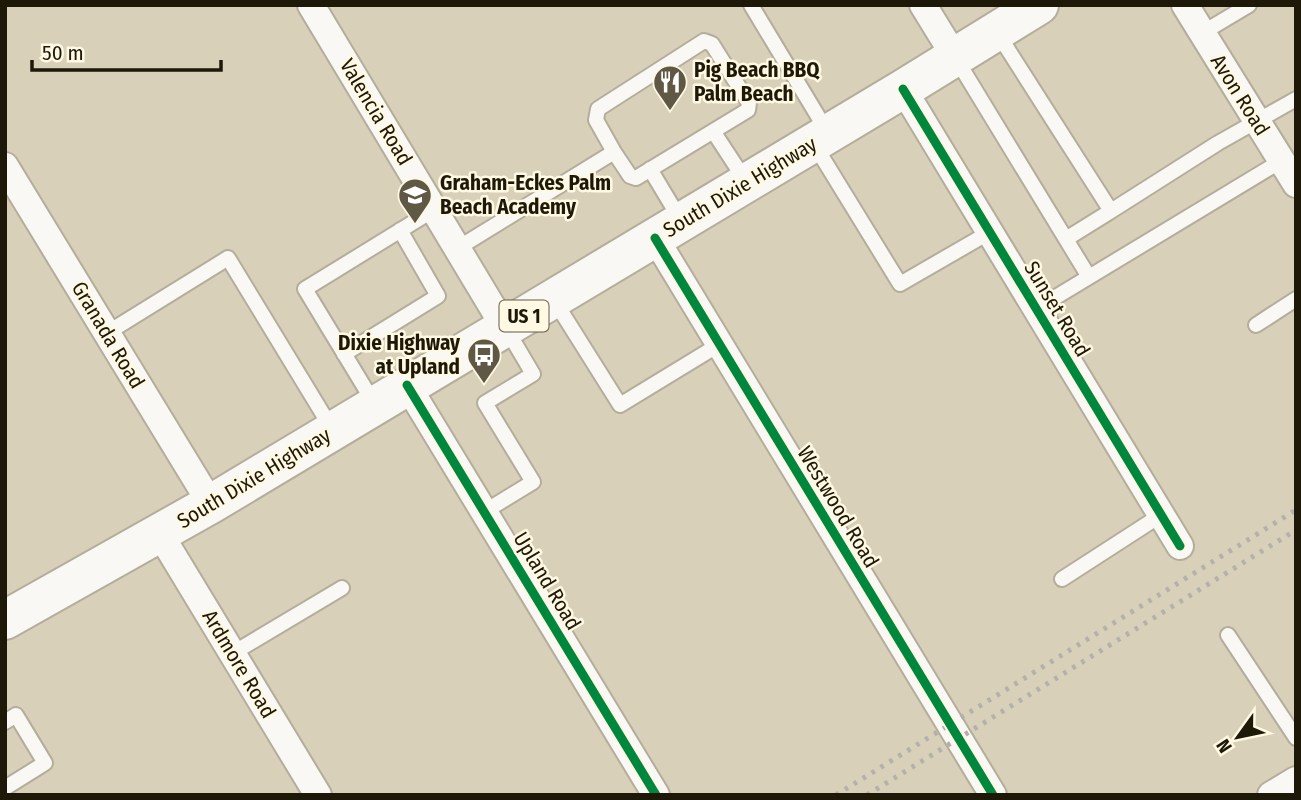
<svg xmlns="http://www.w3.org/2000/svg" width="1301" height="800" viewBox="0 0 1301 800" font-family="'Fira Sans Condensed',sans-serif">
<rect width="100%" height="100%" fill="#d8d0b8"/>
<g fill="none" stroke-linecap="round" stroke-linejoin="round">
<g stroke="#b4ad9b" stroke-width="18">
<path id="lane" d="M751,5L828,133
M1202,33L1249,5
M998,34L1111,211L1218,143L1296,99
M955,57L1089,277
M713,131L747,183
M814,144L900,284L990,232
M650,169L680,219
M1066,239L1111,211
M458,248L614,152L630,176L636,178L748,110L749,103L712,44L704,41L598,109L596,120L614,152
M554,300L620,405L720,344
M1036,309L1281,161
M1256,325L1296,299
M107,333L228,258L332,429
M344,354L438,296L400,230
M374,403L305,289L435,209
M484,512L533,482L485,403L533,374L507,330
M1062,579L1161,515
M1228,635L1296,738
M233,653L342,588
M5,722L16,715L45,763L5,788"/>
</g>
<g stroke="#b4ad9b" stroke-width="30">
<path id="street" d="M311,5L505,328
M923,5L955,57
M1185,5L1296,184
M903,89L1180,546
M5,166L211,504
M655,238L993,795
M407,385L656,795
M160,534L318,795
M1271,795L1296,780"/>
</g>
<g stroke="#b4ad9b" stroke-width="42">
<path id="primary" d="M5,620L211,504L903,89L1039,5"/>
</g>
<use href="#lane" stroke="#f9f8f4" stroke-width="14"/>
<use href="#street" stroke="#f9f8f4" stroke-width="26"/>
<use href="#primary" stroke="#f9f8f4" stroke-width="38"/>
<path stroke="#b3b1aa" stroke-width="5" stroke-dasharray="3.5 7" stroke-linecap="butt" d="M836,795L1296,510
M867,795L1296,530"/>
<g stroke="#fff8e2" stroke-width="13">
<path id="cycleway" d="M903,89L1180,546
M655,238L993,795
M407,385L656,795"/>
</g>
<use href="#cycleway" stroke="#00873e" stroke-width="9"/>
</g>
<defs>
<g id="restaurant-pin" transform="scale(1.75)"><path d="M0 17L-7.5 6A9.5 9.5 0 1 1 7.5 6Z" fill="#5e5845" stroke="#fff8e2"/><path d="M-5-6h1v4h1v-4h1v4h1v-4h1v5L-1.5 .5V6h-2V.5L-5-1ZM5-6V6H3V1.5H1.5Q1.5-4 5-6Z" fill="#fff"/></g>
<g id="school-pin" transform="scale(1.75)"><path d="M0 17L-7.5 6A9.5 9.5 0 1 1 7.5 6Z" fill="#5e5845" stroke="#fff8e2"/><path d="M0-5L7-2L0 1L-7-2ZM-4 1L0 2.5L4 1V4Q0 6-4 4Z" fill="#fff"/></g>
<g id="bus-pin" transform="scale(1.75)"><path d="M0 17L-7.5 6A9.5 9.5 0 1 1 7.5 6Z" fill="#5e5845" stroke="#fff8e2"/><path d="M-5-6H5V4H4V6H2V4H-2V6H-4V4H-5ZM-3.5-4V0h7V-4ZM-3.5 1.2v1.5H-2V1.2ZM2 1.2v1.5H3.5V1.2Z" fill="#fff"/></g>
</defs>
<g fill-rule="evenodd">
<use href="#restaurant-pin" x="670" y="82"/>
<use href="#school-pin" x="415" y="195"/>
<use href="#bus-pin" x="484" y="355"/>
</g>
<g text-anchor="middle" stroke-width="5" stroke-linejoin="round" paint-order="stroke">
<rect fill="#fff8e2" stroke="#615b49" stroke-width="2" x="499.5" y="300.5" width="49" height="31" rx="5"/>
<g font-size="19" font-weight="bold" fill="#1d1807">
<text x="524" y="323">US 1</text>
</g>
<g font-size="21" font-weight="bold" fill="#1d1807" stroke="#fff8e2" text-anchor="start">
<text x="694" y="77">Pig Beach BBQ<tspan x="694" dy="24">Palm Beach</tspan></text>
<text x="440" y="190">Graham-Eckes Palm<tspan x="440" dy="24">Beach Academy</tspan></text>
<text x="460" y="350" text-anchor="end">Dixie Highway<tspan x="460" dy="24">at Upland</tspan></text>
</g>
<g font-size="21" fill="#1d1807" stroke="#fff8e2">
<text transform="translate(1240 95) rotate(58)" y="7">Avon Road</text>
<text transform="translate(376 112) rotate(59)" y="7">Valencia Road</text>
<text transform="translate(740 187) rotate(-31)" y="7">South Dixie Highway</text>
<text transform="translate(1057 309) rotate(59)" y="7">Sunset Road</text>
<text transform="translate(108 335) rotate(59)" y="7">Granada Road</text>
<text transform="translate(254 478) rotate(-31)" y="7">South Dixie Highway</text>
<text transform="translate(838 507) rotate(59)" y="7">Westwood Road</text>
<text transform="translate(547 581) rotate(59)" y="7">Upland Road</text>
<text transform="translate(239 664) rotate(59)" y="7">Ardmore Road</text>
</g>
</g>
<rect width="1301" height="800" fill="none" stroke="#1d1807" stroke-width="14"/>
<g transform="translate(1238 737) rotate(237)" stroke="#fff8e2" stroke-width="5" paint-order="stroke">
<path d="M0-5L12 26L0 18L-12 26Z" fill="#1d1807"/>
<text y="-10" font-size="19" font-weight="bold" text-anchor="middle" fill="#1d1807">N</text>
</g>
<path d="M32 60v10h189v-10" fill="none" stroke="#1d1807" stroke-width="3.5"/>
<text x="42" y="60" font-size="21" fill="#1d1807" stroke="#fff8e2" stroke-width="5" paint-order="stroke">50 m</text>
</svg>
